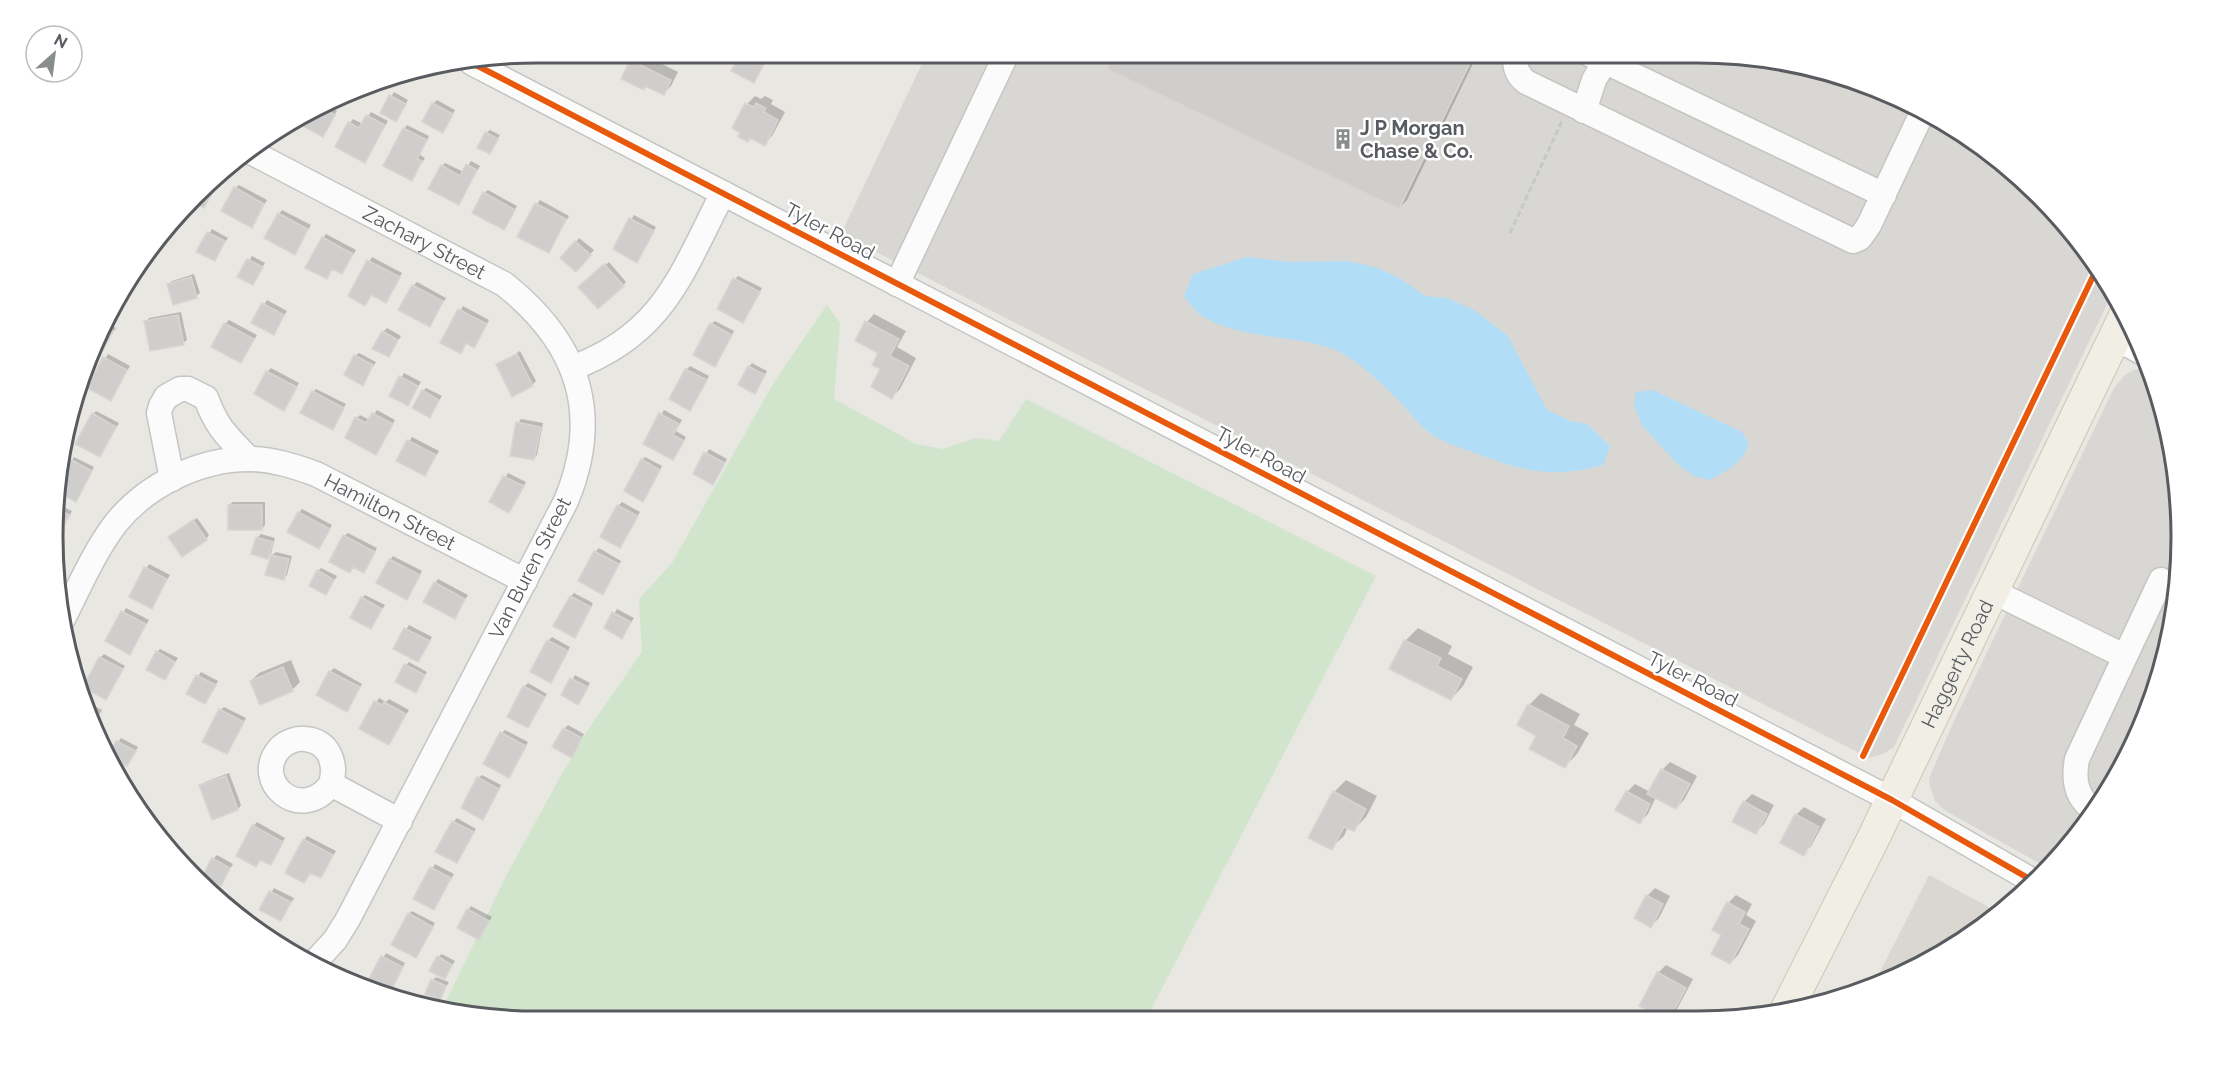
<svg xmlns="http://www.w3.org/2000/svg" width="2234" height="1074" viewBox="0 0 2234 1074" font-family="Raleway,sans-serif">
<rect width="100%" height="100%" fill="#e8e7e2"/>
<path fill="#d9d7d3" d="M927,53H1697L1792,62L1883,90L1966,134L2040,195L2100,268L2113,292L1894,747L1883,754L1869,758L841,234Z
M2150,368L2172,443L2181,537L2172,632L2144,723L2081,832L2046,867L1944,810L1935,801L1930,787L1929,778L1954,721L2114,388L2125,375L2134,370Z"/>
<path fill="#dad7d1" d="M1929,875L2000,913L1992,922L1882,985L1872,988Z"/>
<path fill="#d0e5cc" d="M827,305L840,323L834,399L916,444L943,449L975,438L999,441L1026,399L1376,576L1146,1019L537,1021L441,1012L506,876L564,770L587,731L642,652L639,599L672,563L774,382Z"/>
<path fill="#b2ddf6" d="M1247,257L1289,262L1348,261L1378,268L1401,279L1425,296L1447,298L1474,310L1508,336L1547,410L1570,421L1587,424L1610,446L1603,465C1551,479 1523,471 1475,453C1458,447 1439,441 1426,430C1416,422 1409,411 1401,403C1384,385 1356,358 1333,349C1291,334 1242,340 1202,316C1195,312 1189,302 1184,296L1193,274Z
M1653,390L1742,432L1749,444C1741,464 1728,471 1709,480L1694,476L1677,464L1642,425L1634,405L1636,392Z"/>
<path fill="#0003" d="M640,53L678,72L671,86L663,94L646,85L644,88L623,78L632,61Z
M743,53H757L768,58L754,82L733,71Z
M1116,53H1478L1407,200L1399,208L1109,68Z
M394,92L408,100L396,120L382,112Z
M755,96L761,99L765,96L773,100L771,104L785,112L772,136L764,144L751,137L748,141L742,132L747,104Z
M437,100L455,110L446,127L433,104Z
M329,106L337,111L322,135L298,123Z
M371,112L388,121L365,161L337,146L350,123L353,119L363,124Z
M407,125L429,136L420,155L425,158L412,179L404,129Z
M490,130L500,135L489,153L486,133Z
M471,161L480,166L458,203L442,166L445,163L464,172Z
M218,179L220,180L207,203L204,206L196,202Z
M239,185L267,200L251,226L235,188Z
M488,190L517,206L504,228L484,193Z
M540,200L569,216L548,251L537,204Z
M282,210L311,225L294,253L279,214Z
M634,215L656,227L637,261L615,249Z
M212,229L228,238L214,260L198,251Z
M326,234L356,250L342,273L333,268L327,277L323,238Z
M579,238L594,250L579,267L576,242Z
M252,256L265,263L253,283L239,276Z
M372,257L402,273L385,301L372,294L365,304L350,296Z
M609,262L626,282L623,285L583,284Z
M194,274L200,293L196,296L169,284L172,281Z
M738,276L762,288L743,321L735,279Z
M417,282L446,298L429,325L413,286Z
M267,300L287,311L273,333L253,322Z
M463,306L489,320L477,342L474,346L467,342L460,352L442,342Z
M181,312L187,340L183,343L146,322L149,318Z
M874,314L906,331L897,347L916,358L900,389L892,397L882,369L880,352L867,322Z
M229,320L257,335L241,362L225,324Z
M715,321L734,331L718,361L711,324Z
M105,322L116,328L103,348L94,343Z
M387,328L401,336L388,356L383,332Z
M520,351L536,381L532,385L498,365Z
M359,353L376,362L362,384L355,356Z
M108,354L130,366L110,399L89,388Z
M752,363L767,371L758,388L749,367Z
M690,366L709,376L690,409L686,370Z
M271,368L299,383L284,409L267,372Z
M404,373L421,382L407,404L391,395Z
M426,388L442,396L430,416L423,391Z
M316,389L346,404L332,428L313,392Z
M377,410L395,420L376,453L357,418L360,415L370,420Z
M664,410L682,420L676,431L686,437L673,458L645,443Z
M96,411L119,423L100,456L93,414Z
M521,419L543,423L537,455L534,458L518,423Z
M412,437L439,451L425,474L398,460Z
M709,449L727,459L713,483L695,473Z
M74,457L94,467L75,500L60,492L61,479Z
M645,457L662,466L646,496L642,460Z
M508,473L526,482L509,511L491,502Z
M233,502H265V525L262,529L229,505Z
M622,502L640,512L620,546L618,506Z
M60,505L72,511L59,536Z
M302,509L332,525L318,548L299,513Z
M197,518L209,535L206,539L174,534Z
M348,533L377,548L367,567L354,566L349,571L344,536Z
M261,534L275,538L271,554L267,557L257,538Z
M599,548L621,561L603,593L595,552Z
M276,552L292,556L287,575L283,579L272,555Z
M393,556L422,571L410,594L390,560Z
M149,564L170,575L151,607L131,596Z
M321,568L337,576L326,593L318,571Z
M438,579L468,595L454,617L435,583Z
M574,593L593,603L578,632L571,596Z
M365,595L385,605L371,627L362,598Z
M126,608L149,620L130,653L107,641Z
M617,609L634,618L622,637L606,628Z
M409,625L432,637L418,660L395,648Z
M1418,628L1452,646L1448,654L1473,667L1463,686L1451,699L1391,668L1405,641Z
M552,637L570,647L551,682L548,641Z
M160,649L178,658L165,678L157,652Z
M104,654L125,666L106,698L100,658Z
M291,660L300,682L292,690L251,681L259,673Z
M409,662L427,672L415,691L406,665Z
M2163,662L2144,723L2110,782L2106,780Z
M334,668L362,684L347,710L330,672Z
M201,672L218,681L205,702L188,693Z
M575,675L590,683L578,703L563,695Z
M528,683L547,694L528,726L524,687Z
M1541,693L1580,714L1574,725L1589,733L1577,754L1565,766L1538,735L1529,705Z
M379,698L386,702L389,699L409,710L389,743L361,728Z
M88,703L102,710L94,724Z
M224,707L246,718L227,753L220,710Z
M568,725L584,734L575,752L564,729Z
M505,730L528,742L509,776L502,733Z
M121,738L138,747L127,765L110,756Z
M1670,762L1697,776L1684,800L1676,808L1656,797L1648,814L1640,822L1627,792L1635,784L1650,792L1662,770Z
M229,773L241,805L238,809L213,818L201,786L205,782Z
M482,775L501,785L486,814L478,778Z
M1346,780L1377,796L1366,817L1353,830L1348,827L1344,836L1331,848L1334,792Z
M1752,794L1774,805L1764,824L1756,832L1744,802Z
M1804,807L1826,819L1811,846L1803,854L1796,815Z
M457,818L476,829L457,861L453,822Z
M257,822L285,838L270,863L261,858L256,865L253,826Z
M307,836L336,851L320,877L311,871L304,881V840Z
M217,855L233,864L220,885L213,859Z
M435,864L454,874L434,909L415,899Z
M274,888L294,898L281,920L261,909Z
M1655,888L1670,896L1659,918L1651,926L1647,896Z
M1736,895L1752,904L1746,915L1756,921L1738,955L1730,963L1728,903Z
M228,901L245,908L240,917L225,905Z
M471,906L492,917L479,938L468,910Z
M412,911L435,923L416,956L409,914Z
M386,953L405,963L388,996L366,988Z
M442,954L455,961L444,977L438,957Z
M1666,965L1693,979L1676,1011L1670,1018L1658,973Z
M436,977L449,982L439,999L433,980Z"/>
<path fill="#d0cecc" stroke="#d8d5d1" stroke-width="1.5" d="M741,53H747L765,62L754,83L731,71Z
M1115,53H1475L1399,209L1107,69Z
M630,60L671,80L664,95L645,86L644,90L621,79Z
M389,95L406,104L396,122L380,113Z
M432,103L453,114L443,133L422,122Z
M745,103L754,107L756,103L766,108L764,112L778,120L765,146L750,138L748,142L738,137L740,133L732,128Z
M324,109L335,115L323,137L297,123Z
M366,115L385,125L365,163L335,147L348,122L359,128Z
M403,128L427,140L417,159L422,161L412,181L383,166Z
M485,132L498,139L490,154L477,148Z
M466,164L477,170L459,205L428,189L441,165L460,176Z
M214,182L217,183L204,208L195,203Z
M234,187L264,204L252,228L221,211Z
M483,192L515,210L504,230L472,213Z
M535,203L566,219L549,253L517,237Z
M278,213L308,229L295,255L264,238Z
M629,218L654,231L637,263L613,249Z
M207,232L225,241L215,261L196,252Z
M322,237L353,254L342,274L332,269L327,279L305,268Z
M575,241L591,255L576,272L560,258Z
M247,259L263,267L253,285L237,277Z
M367,260L400,277L386,303L371,295L365,306L348,296Z
M604,264L624,286L598,309L578,287Z
M191,277L197,298L173,305L167,284Z
M733,278L760,292L743,323L717,309Z
M412,285L443,301L430,327L398,310Z
M262,303L284,315L274,335L251,323Z
M458,309L487,324L474,348L466,343L461,354L440,343Z
M178,315L184,345L150,351L144,321Z
M865,321L899,339L890,356L909,366L892,399L871,387L880,369L872,365L878,353L855,341Z
M224,323L254,339L241,363L211,347Z
M710,323L732,335L715,367L693,355Z
M103,326L113,331L103,350L93,344Z
M382,331L398,340L389,357L372,349Z
M517,354L533,386L512,397L496,364Z
M354,355L373,365L363,386L344,375Z
M103,357L127,370L111,401L87,388Z
M748,366L765,375L755,394L738,385Z
M685,369L707,380L690,411L669,399Z
M266,371L297,387L284,411L254,394Z
M399,376L418,386L408,406L389,396Z
M422,390L439,400L430,418L412,408Z
M312,391L344,408L333,430L300,413Z
M92,413L116,427L100,457L75,444Z
M372,413L393,424L376,455L345,438L355,417L366,423Z
M659,413L679,424L673,435L684,441L673,460L643,444Z
M516,422L541,427L534,460L510,456Z
M407,440L436,455L425,476L396,461Z
M704,452L725,463L713,485L693,474Z
M70,459L92,471L76,502L60,493L61,476Z
M641,459L660,470L643,502L624,491Z
M503,476L524,486L509,513L489,502Z
M228,505H262V530H228Z
M617,505L638,516L620,548L600,537Z
M60,510L69,515L59,535Z
M298,512L330,529L319,549L287,532Z
M193,520L207,540L182,557L168,537Z
M343,535L375,552L364,573L353,567L350,573L329,562Z
M256,537L273,542L268,559L251,554Z
M594,551L619,564L603,595L578,581Z
M271,555L289,559L284,580L265,575Z
M389,559L420,575L407,600L376,583Z
M144,567L167,579L152,609L129,597Z
M317,570L334,580L326,595L309,586Z
M434,582L465,599L455,619L423,602Z
M570,596L591,607L575,638L553,626Z
M361,597L382,609L371,629L350,618Z
M121,611L146,624L130,655L105,641Z
M612,612L631,622L622,639L604,628Z
M404,628L430,641L418,662L393,649Z
M547,640L568,651L551,683L530,672Z
M1404,640L1441,658L1437,666L1462,679L1451,700L1389,669Z
M156,651L175,662L165,680L146,670Z
M2166,653L2144,723L2109,783L2104,781Z
M99,657L123,669L106,700L83,687Z
M404,664L425,675L416,693L395,682Z
M283,667L293,691L260,705L250,681Z
M329,671L360,687L347,712L316,695Z
M196,675L216,685L205,704L186,694Z
M570,678L588,687L578,705L561,695Z
M523,686L545,697L528,728L507,717Z
M374,701L382,705L384,702L406,714L389,745L359,729Z
M1528,704L1569,726L1563,738L1577,746L1565,768L1529,749L1536,736L1517,725Z
M90,709L99,714L94,723Z
M219,709L244,722L227,754L202,742Z
M563,728L582,738L572,758L552,747Z
M500,732L526,746L509,778L483,764Z
M116,741L136,751L127,766L108,756Z
M1661,769L1690,784L1676,809L1647,794Z
M226,776L238,810L212,820L199,785Z
M477,777L499,789L483,820L461,808Z
M1333,791L1366,809L1354,831L1344,827L1332,850L1308,838Z
M1626,791L1650,804L1640,824L1615,810Z
M1743,801L1767,814L1756,834L1732,822Z
M1795,814L1819,827L1804,856L1780,843Z
M452,821L474,832L457,863L435,852Z
M252,825L283,842L271,865L260,860L256,867L236,856Z
M303,839L333,855L321,878L310,873L304,883L285,873Z
M212,858L230,868L221,886L202,877Z
M430,867L451,878L434,910L413,899Z
M269,891L291,902L281,921L259,910Z
M1646,895L1663,904L1651,928L1634,918Z
M1727,902L1745,912L1739,924L1749,929L1730,964L1711,954L1721,935L1712,930Z
M224,903L242,912L240,917L224,904Z
M467,909L489,921L479,940L457,928Z
M408,913L433,927L416,958L391,945Z
M381,956L403,967L388,996L364,988Z
M437,956L452,965L445,979L429,971Z
M1657,972L1686,988L1670,1018H1661L1639,1006Z
M431,979L446,986L440,1001L425,994Z"/>
<g fill="none" stroke-linecap="round" stroke-linejoin="round">
<g stroke="#c5c5c4" stroke-width="27">
<g id="minor">
<path d="M1517,53C1513,64 1516,74 1526,82L1853,241L1860,238L1869,225L1923,111"/>
<path d="M1587,53L1884,195"/>
<path d="M472,63L1892,800L2033,881"/>
<path d="M1584,111L1594,80L1601,68L1619,53"/>
<path id="s1" d="M247,150L504,284C577,342 603,412 566,501L348,919L335,940L313,964"/>
<path d="M897,284L1007,53"/>
<path d="M2115,338L2145,354"/>
<path d="M572,368C664,334 681,274 723,193"/>
<path d="M172,479L159,413L161,406L166,397L180,389H188L206,398C217,428 227,436 249,459"/>
<path d="M1994,592L2124,656"/>
<path id="s2" d="M63,619C79,587 94,552 116,523C147,485 199,459 249,459C272,459 294,466 316,474L525,581"/>
<path d="M331,784C301,825 250,781 280,748C286,742 296,738 305,739C329,741 337,763 331,784L400,821"/>
<path d="M2094,810C2076,798 2073,780 2077,759L2161,580"/>
</g>
</g>
<g stroke="#d0c5af" stroke-width="34">
<g id="major">
<path id="s3" d="M1786,1011L1872,841L2125,316"/>
</g>
</g>
<path stroke="#c3c9c5" stroke-width="3" stroke-dasharray="6 3" stroke-linecap="butt" d="M1510,233L1562,121"/>
<use href="#minor" stroke="#fcfbfb" stroke-width="24"/>
<use href="#major" stroke="#f1efe5" stroke-width="32"/>
<g stroke="#fff" stroke-width="10">
<path id="cycleway" d="M472,63L1892,800L2033,881
M1863,756L2098,266"/>
</g>
<use href="#cycleway" stroke="#e8590c" stroke-width="6"/>
</g>
<defs>
<g id="building-bare" transform="scale(1.62)"><path d="M-4-6H4V6H1V3H-1V6H-4ZM-2.5-4.3h1.7v1.8h-1.7ZM.8-4.3h1.7v1.8H.8ZM-2.5-1h1.7V.8h-1.7ZM.8-1h1.7V.8H.8Z" fill="#8a8d8e" stroke="#fff" stroke-width="2.5" paint-order="stroke"/></g>
</defs>
<g fill-rule="evenodd">
<use href="#building-bare" x="1343" y="139"/>
</g>
<g text-anchor="middle" stroke-width="5" stroke-linejoin="round" paint-order="stroke">
<g font-size="20" font-weight="bold" fill="#585c60" stroke="#fff" text-anchor="start">
<text x="1360" y="135">J P Morgan<tspan x="1360" dy="23">Chase &amp; Co.</tspan></text>
</g>
<g font-size="20" fill="#585c60" stroke="#fff">
<text transform="translate(830 231) rotate(28)" y="7">Tyler Road</text>
<text dy="7" stroke="none"><textPath href="#s1" startOffset="200">Zachary Street</textPath></text>
<text transform="translate(1261 455) rotate(28)" y="7">Tyler Road</text>
<text dy="7" stroke="none"><textPath href="#s2" startOffset="414">Hamilton Street</textPath></text>
<text transform="translate(530 568) rotate(-63)" y="7">Van Buren Street</text>
<text dy="7" stroke="none"><textPath href="#s3" startOffset="387">Haggerty Road</textPath></text>
<text transform="translate(1693 679) rotate(27)" y="7">Tyler Road</text>
</g>
</g>
<path d="M0 0H2234V1074H0ZM537 63H1697A474 474 0 0 1 2171 537V537A474 474 0 0 1 1697 1011H537A474 474 0 0 1 63 537V537A474 474 0 0 1 537 63Z" fill="#fff" fill-rule="evenodd"/>
<path fill="none" stroke="#585c60" stroke-width="3" d="M537 63H1697A474 474 0 0 1 2171 537V537A474 474 0 0 1 1697 1011H537A474 474 0 0 1 63 537V537A474 474 0 0 1 537 63Z"/>
<g transform="translate(54 54) rotate(28)"><circle r="28" fill="#ffffff" stroke="#bcbebf" stroke-width="1.5"/>
<path d="M0-4.5L10 22L0 15L-10 22Z" fill="#8a8d8e"/>
<text y="-9" font-size="16" font-weight="bold" text-anchor="middle" fill="#585c60">N</text>
</g>
</svg>
